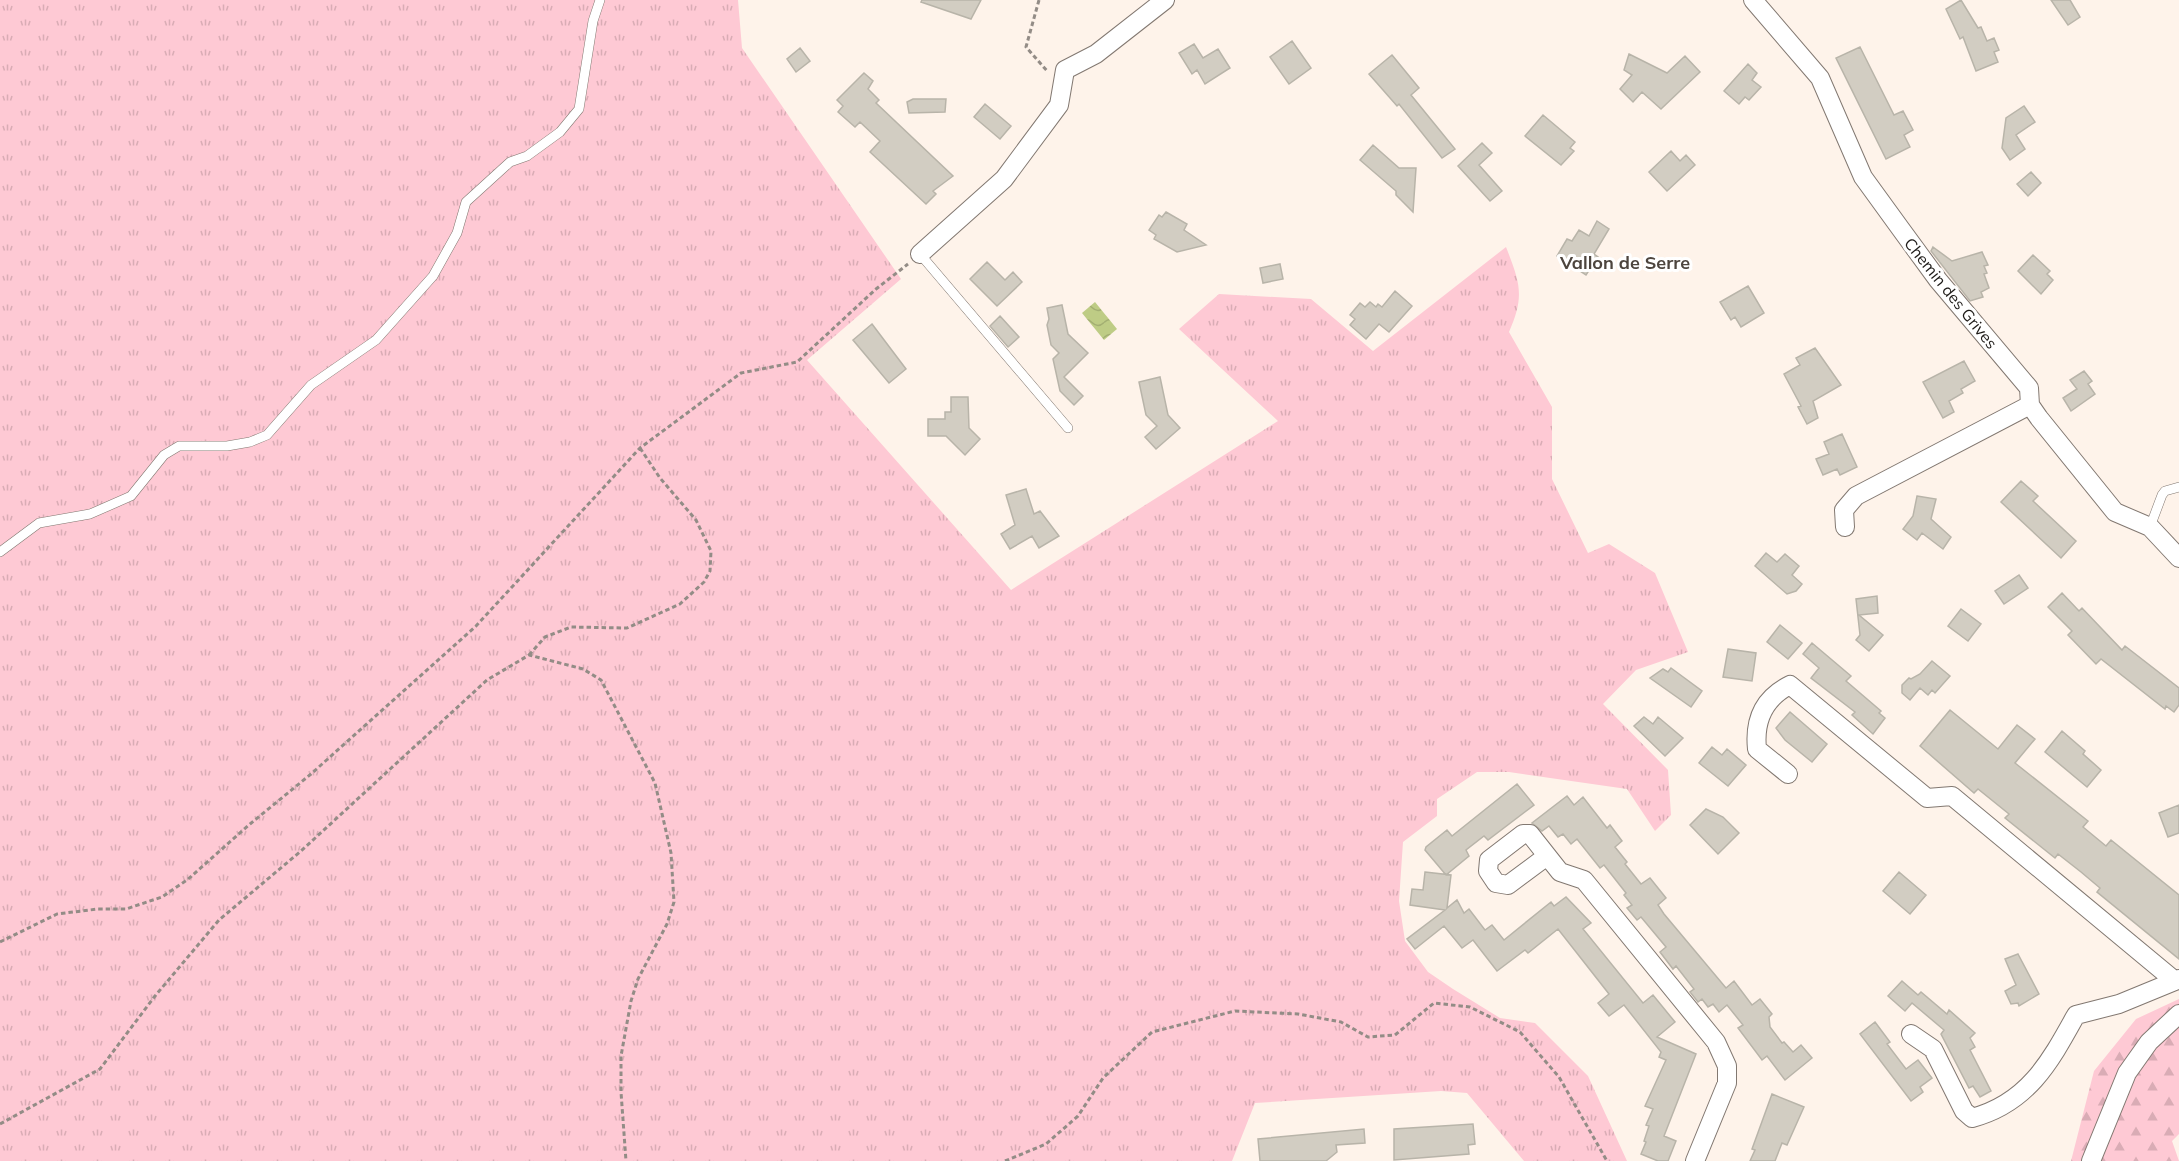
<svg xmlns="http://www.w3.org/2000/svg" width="2179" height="1161" viewBox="0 0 2179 1161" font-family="Mulish,sans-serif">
<defs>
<pattern id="grass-tufts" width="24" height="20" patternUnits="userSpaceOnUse" patternTransform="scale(1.5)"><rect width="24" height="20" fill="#fec9d4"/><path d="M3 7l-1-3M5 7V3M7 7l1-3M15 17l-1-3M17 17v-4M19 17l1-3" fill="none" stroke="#d9acb5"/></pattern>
<pattern id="forest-firs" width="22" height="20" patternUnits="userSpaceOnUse" patternTransform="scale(1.5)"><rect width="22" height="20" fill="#fec9d4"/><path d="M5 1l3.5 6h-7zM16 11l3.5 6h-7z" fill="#d9acb5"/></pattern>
<pattern id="water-waves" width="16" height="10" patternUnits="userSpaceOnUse" patternTransform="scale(1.5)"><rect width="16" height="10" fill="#becc85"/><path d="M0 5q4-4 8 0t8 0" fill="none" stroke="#a3af72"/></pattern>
</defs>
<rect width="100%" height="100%" fill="#fef3ea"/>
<path fill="url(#grass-tufts)" d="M0,0H738L742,48L901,279L807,360L1011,590L1278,421L1179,329L1219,294L1311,299L1373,351L1506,247C1520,283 1525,296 1509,332L1552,407V479L1588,553L1609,544L1655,573L1688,652L1636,670L1603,704L1668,770L1671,815L1655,831L1627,789L1509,772H1477L1437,799V816L1403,842L1399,901L1405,941L1428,972L1453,989L1500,1018L1535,1023L1588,1076L1627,1161H1524L1467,1093L1441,1091L1255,1103L1232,1161H0Z"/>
<path fill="url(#forest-firs)" d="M2179,999V1134L2172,1141L2179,1161H2071L2094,1071L2136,1019Z"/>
<path fill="url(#water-waves)" d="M1095,302L1117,329L1104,340L1082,313Z"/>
<path fill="#d2cdc2" stroke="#b8b4a9" stroke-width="1.5" d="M922,0H981L971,19L921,2Z
M1961,0L1978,28L1981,27L1987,41L1994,38L1999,50L1994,52L1998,62L1976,71L1963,37L1960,39L1946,9Z
M2051,0H2070L2080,17L2068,25Z
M1292,41L1311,68L1289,84L1270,57Z
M1194,44L1203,58L1218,49L1230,68L1205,84L1197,70L1192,74L1179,53Z
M1860,47L1894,115L1903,111L1913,130L1904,135L1910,147L1886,159L1836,58Z
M800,48L810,61L796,72L787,59Z
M1629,54L1667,73L1685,56L1700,72L1661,109L1642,92L1633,102L1620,89L1632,75L1624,70Z
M1392,55L1419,88L1411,95L1455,149L1442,158L1399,104L1397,106L1369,74Z
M1748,64L1757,73L1752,80L1761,87L1749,100L1745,97L1739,104L1724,91Z
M864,73L873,81L868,89L879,100L876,103L953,176L933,191L936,194L926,204L870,152L880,141L860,122L855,127L838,112L843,106L837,100Z
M913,99H946L945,112L909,113L907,102Z
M985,104L1011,126L1000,139L974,117Z
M2024,106L2035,122L2016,135L2025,149L2010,160L2002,148L2006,118Z
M1543,115L1575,142L1570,148L1574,151L1561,165L1525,136Z
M1482,143L1492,153L1479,165L1502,191L1490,201L1458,166Z
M1373,145L1399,168H1416L1413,212L1396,195V191L1360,160Z
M1671,151L1680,161L1686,155L1695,165L1667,191L1649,172Z
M2031,172L2041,183L2028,196L2017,184Z
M1166,212L1187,224L1184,230L1206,245L1177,252L1154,239L1156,235L1149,230L1159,215L1162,217Z
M1597,221L1609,229L1594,254L1598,257L1586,275L1557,256L1567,239L1572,241L1579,230L1589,236Z
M1933,247L1952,261L1982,252L1988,265L1984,266L1987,273L1984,274L1989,288L1981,292L1983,297L1970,301L1931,251Z
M2033,255L2050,271L2047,274L2053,280L2041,294L2018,271Z
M987,262L1005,280L1013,272L1022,282L997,306L970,279Z
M1280,264L1283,279L1263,283L1260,268Z
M1748,286L1764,313L1741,327L1735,317L1731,320L1720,302Z
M1395,291L1412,306L1389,332L1379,324L1366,339L1350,325L1355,319L1350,315L1360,303L1365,307L1370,302L1376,307L1378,304L1382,307Z
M1062,305L1068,334L1088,353L1064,377L1083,396L1074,405L1060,391L1053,359L1059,353L1051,345L1047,325L1049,319L1047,308Z
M1000,316L1019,337L1008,347L990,326Z
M872,324L906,369L889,383L853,340Z
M1815,348L1841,385L1813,401L1818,418L1807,424L1798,407L1801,406L1784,374L1800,365L1796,358Z
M1964,361L1975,381L1961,389L1963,393L1949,401L1954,412L1943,418L1923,382Z
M2084,371L2092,381L2088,384L2095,394L2071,411L2063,398L2077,389L2070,380Z
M1160,377L1168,415L1180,428L1156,449L1145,437L1157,426L1146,415L1139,382Z
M951,397H968L969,428L980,439L965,455L946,436H928V419H945V412H951Z
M1842,434L1857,467L1840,475L1837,469L1823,475L1816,459L1829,454L1824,442Z
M2021,481L2038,496L2033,501L2076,541L2061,558L2001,502Z
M1026,489L1034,514L1040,511L1059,536L1039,548L1032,536L1010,549L1001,534L1015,525L1006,495Z
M1917,496L1936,499L1931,519L1951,537L1943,549L1922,533L1917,540L1903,529L1913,516Z
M1766,553L1777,562L1785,554L1799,566L1792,575L1802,584L1796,591L1787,594L1755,566Z
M2019,575L2028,588L2004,604L1995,591Z
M2062,593L2079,611L2082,608L2122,650L2125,646L2179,688V705L2174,712L2166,706L2165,709L2101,659L2096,664L2068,635L2072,631L2048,607Z
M1877,596L1878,613L1859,615L1883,635L1869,651L1856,640L1860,635L1856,599Z
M1961,609L1981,624L1968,641L1948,626Z
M1780,625L1802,643L1788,659L1767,642Z
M1812,643L1851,676L1846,681L1881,711L1879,713L1885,718L1873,734L1852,715L1855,712L1811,678L1819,668L1803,654Z
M1728,649L1756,653L1752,681L1723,677Z
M1932,661L1950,676L1935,693L1932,690L1928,695L1920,688L1910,700L1902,693V685L1909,678L1911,679L1920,674Z
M1671,668L1702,691L1691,707L1650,678L1663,669L1668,672Z
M1950,710L1998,749L2017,725L2035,739L2015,763L2088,821L2083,827L2106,846L2111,840L2179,895V959L2097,892L2100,888L2081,872L2058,854L2055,858L2005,818L2009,814L1978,789L1974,793L1920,746Z
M1790,712L1827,744L1812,762L1785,740L1776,728Z
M1644,717L1653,724L1658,717L1683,738L1665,756L1634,726Z
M2062,731L2085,751L2083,754L2101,770L2087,787L2045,752Z
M1712,747L1722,755L1727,749L1746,765L1728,786L1699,763Z
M1517,784L1534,805L1488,840L1484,836L1466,850L1469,856L1446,875L1425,850L1426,847L1447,830L1452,836Z
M1567,796L1574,805L1583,797L1607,828L1610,825L1622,841L1615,847L1627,862L1625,864L1641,884L1650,878L1666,898L1658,905L1664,914L1726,988L1734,981L1752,1005L1760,999L1772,1014L1769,1017L1770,1027L1782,1043L1784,1042L1793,1052L1801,1045L1812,1058L1785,1080L1767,1056L1762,1060L1738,1028L1743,1025L1727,1005L1719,1012L1713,1004L1708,1007L1702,999L1698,1002L1690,992L1694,989L1676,966L1673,969L1660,952L1666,947L1641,917L1637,920L1627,908L1632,905L1624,895L1626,893L1604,865L1600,868L1577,839L1571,844L1563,834L1558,837L1549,826L1542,831L1532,823Z
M2179,805V833L2168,837L2159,813Z
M1706,809L1723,817L1739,833L1718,854L1690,825Z
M1425,872L1451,875L1447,908L1457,900L1464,913L1469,909L1485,930L1492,925L1504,940L1551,902L1554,906L1566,897L1591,923L1583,929L1643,1003L1653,995L1675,1022L1657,1037L1696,1054L1664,1136L1676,1141L1668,1161H1658L1641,1154L1646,1142L1644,1141L1649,1126L1646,1125L1653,1109L1645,1106L1666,1060L1659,1057L1661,1052L1624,1005L1609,1016L1598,1003L1609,994L1558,929L1528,953L1525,950L1497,971L1473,940L1462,948L1444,926L1415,949L1407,939L1445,910L1410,905L1412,889L1423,890Z
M1899,872L1926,895L1910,914L1883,891Z
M2018,954L2039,994L2019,1006L2018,1003L2011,1004L2005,991L2016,985L2005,959Z
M1902,981L1918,995L1921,992L1947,1014L1949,1010L1975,1033L1970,1038L1975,1047L1970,1050L1991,1091L1980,1097L1973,1086L1969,1088L1941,1034L1944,1030L1912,1003L1905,1011L1888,996Z
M1875,1022L1890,1042L1887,1044L1906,1069L1918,1060L1932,1078L1920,1087L1923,1092L1911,1101L1860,1034Z
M1772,1094L1804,1107L1787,1145L1782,1143L1775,1161H1750L1755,1150L1752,1149Z
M1473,1124L1475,1144L1468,1145L1469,1154L1394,1160V1129Z
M1364,1129L1365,1143L1336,1145L1337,1152L1326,1161H1260L1258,1139Z"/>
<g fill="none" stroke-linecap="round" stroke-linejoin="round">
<g stroke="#827871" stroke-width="10">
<path id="service" d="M920,254L1068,428
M2150,527L2162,495L2165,491L2179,487
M0,552L39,523L90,514L131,496L164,455L179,446H227L250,442L267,435L311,385L376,340L433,276L457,233L466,202L510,162L527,156L560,132L579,109L593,21L600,0"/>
</g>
<g stroke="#827871" stroke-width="20">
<path id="minor" d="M1753,0L1820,78L1863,177L1900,228L1938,280L2029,388L2030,405L2039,418L2115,512L2150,527L2179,558
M920,254L1004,179L1059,105L1065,70L1096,54L1165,0
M1845,527L1844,510L1856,496L2030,405
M1788,774L1757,749C1754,720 1764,698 1790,685L1927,798L1952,796L2175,981L2179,979
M1547,856L1508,885L1496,883L1488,871L1489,860L1523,834H1530L1560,872L1584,880L1716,1042L1727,1066V1083L1695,1161
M1911,1034L1933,1049L1964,1111L1972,1118C2028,1103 2050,1062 2076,1015L2119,1004L2175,981
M2091,1161L2127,1073L2149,1042L2179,1014"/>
</g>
<path stroke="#938c86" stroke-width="3" stroke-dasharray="4.5 3" stroke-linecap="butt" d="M1039,0L1026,47L1048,72
M529,655L545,637L571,627L627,628L680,604L704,582L710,571L711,551L696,520L660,478L640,448
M0,942L57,914L98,909H126L162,897L187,880L250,824L311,774L476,626L640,448L741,373L797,362L876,289L908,264
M0,1124L100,1069L155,996L219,920L301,851L487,680L529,655L583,669L601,680L655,783L671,853L674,902L667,924L638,979L631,1001L621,1056V1092L626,1161
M1005,1161L1046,1144L1078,1116L1103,1078L1152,1032L1235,1011L1298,1014L1341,1022L1368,1037L1395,1035L1434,1003L1470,1007L1520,1032L1559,1077L1607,1161"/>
<use href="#service" stroke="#fff" stroke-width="9"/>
<use href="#minor" stroke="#fff" stroke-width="18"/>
</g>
<g text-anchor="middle" stroke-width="6" stroke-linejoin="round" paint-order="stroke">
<g font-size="16" fill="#1d1a17" stroke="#fff">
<text transform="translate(1951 293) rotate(51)" y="6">Chemin des Grives</text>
</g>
<g font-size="18" font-weight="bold" fill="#4d453e" stroke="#fff">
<text x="1625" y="269">Vallon de Serre</text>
</g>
</g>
</svg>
